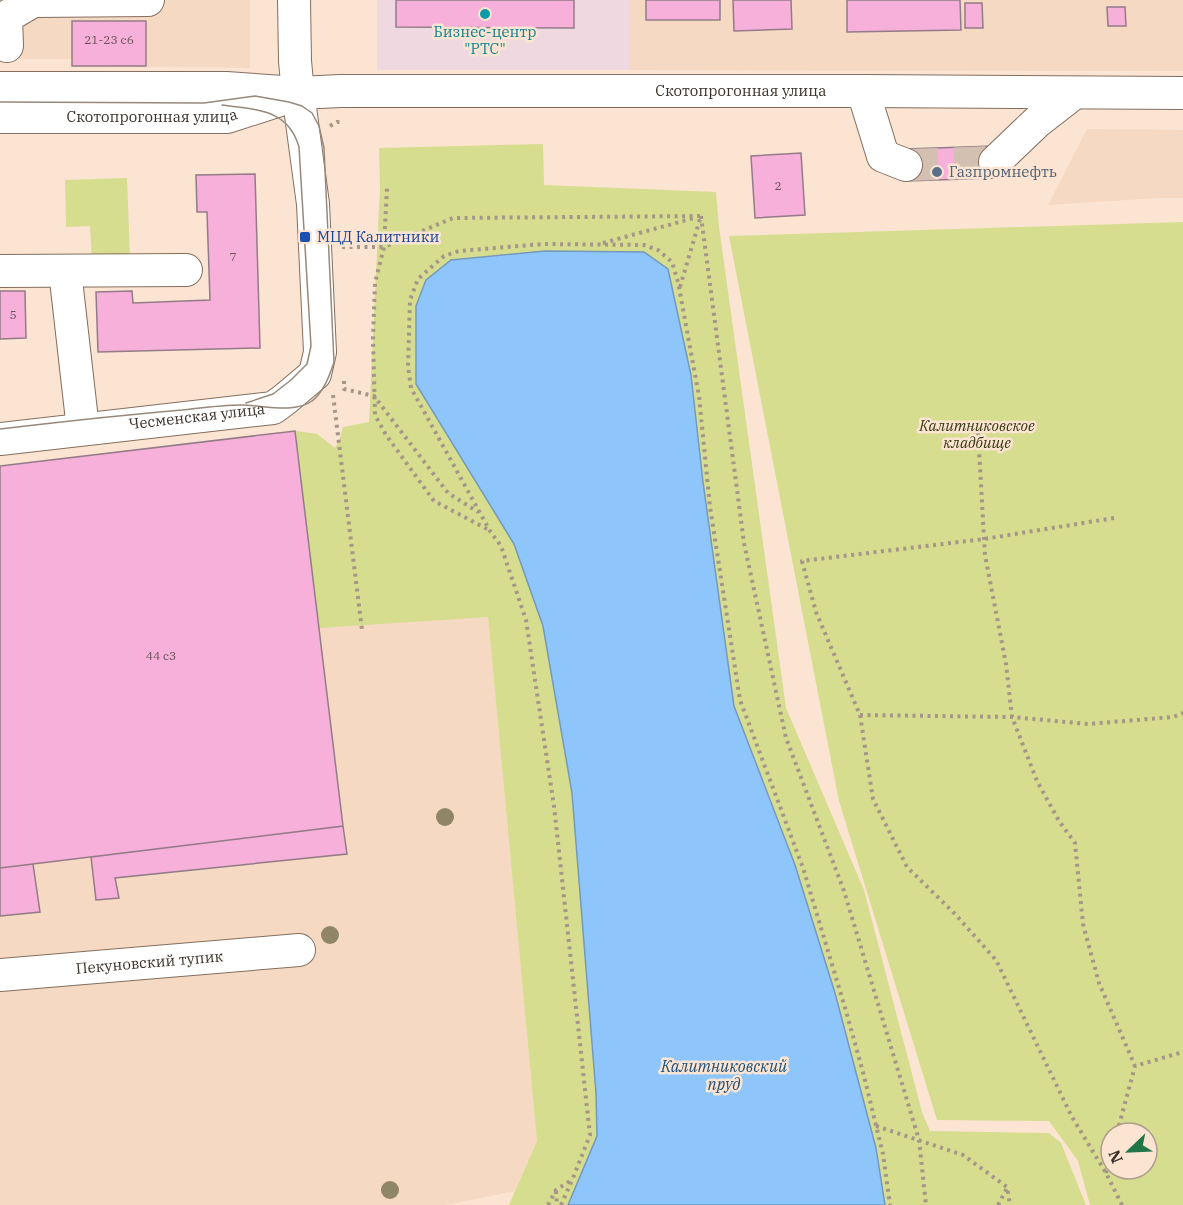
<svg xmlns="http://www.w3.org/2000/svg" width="1183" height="1205" viewBox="0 0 1183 1205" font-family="'IBM Plex Serif',serif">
<rect width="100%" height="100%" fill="#fbe4d2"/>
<path fill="#f0d8e1" d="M377,0H629V70H377Z"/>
<path fill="#f6d9c2" d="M0,0H250V68L72,66V59H0Z
M629,0H1183V71L629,70Z
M1087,129L1183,130V198H1159L1048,205Z
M343,427L488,617L537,1141L515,1191L446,1205H0V466L295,431L317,434L335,448L339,441Z"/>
<path fill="#d6dd8f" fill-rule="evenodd" d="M543,144L544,185L716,192L719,227L786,708L864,890L922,1112L930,1131L1049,1133L1061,1143L1086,1205H509L537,1141L488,617L319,628L295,431L317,434L335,448L339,441L343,427L369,422L380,188L379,148Z
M127,178L130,259L92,260L90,226L66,227L65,180Z
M1183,222V1205H1090L1078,1161L1049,1121L937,1120L839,801L729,236ZM1111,1133H1147V1169H1111Z"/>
<path fill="#8ec6fb" stroke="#7599bc" stroke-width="1.5" d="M545,251L644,252L668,269L691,375L703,482L734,706L795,865L835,993L876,1148L885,1205H568L597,1136L596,1093L572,793L543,626L514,544L416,384V306L426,280L451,260Z"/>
<path fill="#f6b0d9" stroke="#937b88" stroke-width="1.5" d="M396,0H574V28L396,27Z
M646,0H720V20H646Z
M733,0H791L792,29L734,31Z
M847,0H960L961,30L847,32Z
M965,3H982L983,28H965Z
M1107,7H1125L1126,26H1108Z
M72,21H146V66H72Z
M994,146L995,178L906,181L905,149Z
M801,153L805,215L755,218L751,156Z
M255,174L260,348L98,352L96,292L132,291L133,303L210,300L207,212H197L196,175Z
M0,291H25L26,338L0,339Z
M295,431L343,826L0,868V466Z
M343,826L347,854L115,878L119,898L96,900L91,857Z
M33,864L40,912L0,916V868Z"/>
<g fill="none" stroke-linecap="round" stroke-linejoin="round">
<path stroke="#d4c0b0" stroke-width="32" stroke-dasharray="32 16" stroke-linecap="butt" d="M906,165L995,162"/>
<g stroke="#836e5e" stroke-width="34">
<g id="minor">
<path d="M35,1L148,0"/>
<path d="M7,46L6,17L35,0"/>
<path id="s1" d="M0,88H226L298,93L341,91H863L1183,93"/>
<path d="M863,91L883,156L906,165"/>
<path id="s2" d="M0,117H227L283,99"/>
<path d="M995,162L1038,121L1074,93"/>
<path d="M0,271L186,270"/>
<path d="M65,271L83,429"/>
<path id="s3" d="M0,439L273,408L284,400L315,374L320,352L313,204L298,93L295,61L294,0"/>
<path id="s4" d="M0,975L299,950"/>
</g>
</g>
<path stroke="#a69688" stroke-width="4" stroke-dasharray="3 4.5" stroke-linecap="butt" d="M330,126L337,122H343
M701,216L744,543L786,738L844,891L919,1140L926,1205
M603,243L694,218
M342,247H384L387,188
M680,287L700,219
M344,381V389L374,396L448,493L478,512
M333,395L362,630
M978,432L985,555L1006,664L1012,717L1037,781L1059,821L1075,843L1083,924L1099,983L1135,1066
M1114,518L984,539L802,561L816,612L860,715L873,799L907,867L955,914L996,960L1072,1117L1106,1173L1122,1205
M487,529L434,501L386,435L375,415L373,339L375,283L384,247L453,218L701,216
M860,715L1012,717L1088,724L1173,717L1183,713
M876,1126L963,1155L1007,1187L1010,1205
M1117,1133L1135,1066L1183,1052
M1106,1173L1111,1155
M556,1191L557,1205
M548,1205L556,1190L573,1179
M561,1205L573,1178L590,1135L554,806L526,620L501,546L490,531L411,388L408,366L410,300L418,279L444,256L459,251L543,244L644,245L658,250L672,262L678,282L699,396L710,507L740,700L803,868L846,1011L864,1076L883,1154L890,1205
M998,1205L1007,1188"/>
<use href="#minor" stroke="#fff" stroke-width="32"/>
<path stroke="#98887b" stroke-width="1.5" d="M0,102L204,103L255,96L289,102L302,106L312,113L319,126L324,148L334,362C330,375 324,392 312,401C294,414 262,405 241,405C221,405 201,408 182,410C121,415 60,422 0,429
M222,105C255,110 288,108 299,147L311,346L307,364L291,380L273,394L246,403"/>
</g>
<g fill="#8f8567">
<circle cx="445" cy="817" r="9"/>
<circle cx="330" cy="935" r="9"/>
<circle cx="390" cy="1190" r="9"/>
</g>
<circle fill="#0f9aa8" stroke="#fbe4d2" stroke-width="2" cx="485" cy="14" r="6"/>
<circle fill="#5c6f8a" stroke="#fbe4d2" stroke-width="2" cx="937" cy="172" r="6"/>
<rect fill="#1a4fb4" stroke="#fbe4d2" stroke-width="2" x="299" y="231" width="12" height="12" rx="3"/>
<g text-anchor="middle" stroke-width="5" stroke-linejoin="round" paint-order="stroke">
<g font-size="12" fill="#695156">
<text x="109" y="44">21-23 с6</text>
<text x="778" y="190">2</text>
<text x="233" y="261">7</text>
<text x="13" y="319">5</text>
<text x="161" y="660">44 с3</text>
</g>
<g font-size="15" fill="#0d838f" stroke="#fbe4d2">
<text x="485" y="37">Бизнес-центр<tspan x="485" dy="17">"РТС"</tspan></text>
</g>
<g font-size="15" fill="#3a312a" stroke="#fbe4d2">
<text dy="5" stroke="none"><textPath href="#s1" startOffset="741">Скотопрогонная улица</textPath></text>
<text dy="5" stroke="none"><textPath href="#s2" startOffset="152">Скотопрогонная улица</textPath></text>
<text dy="5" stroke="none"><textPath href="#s3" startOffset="198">Чесменская улица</textPath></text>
<text dy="5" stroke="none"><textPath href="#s4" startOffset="150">Пекуновский тупик</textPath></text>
</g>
<g font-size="15" fill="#4e5e75" stroke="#fbe4d2" text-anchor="start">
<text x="949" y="177">Газпромнефть</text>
</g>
<g font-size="15" fill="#164399" stroke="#fbe4d2" text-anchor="start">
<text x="317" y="242">МЦД Калитники</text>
</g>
<g font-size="15" font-style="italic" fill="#36380f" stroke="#fbe4d2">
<text x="977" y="431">Калитниковское<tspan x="977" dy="17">кладбище</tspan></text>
</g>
<g font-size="16" font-style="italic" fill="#1d507b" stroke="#fbe4d2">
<text x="724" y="1072">Калитниковский<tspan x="724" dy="18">пруд</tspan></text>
</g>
</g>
<g transform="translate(1129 1151) rotate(247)"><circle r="28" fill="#fbe4d2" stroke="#ae9c8f" stroke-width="1.5"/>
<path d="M0-4.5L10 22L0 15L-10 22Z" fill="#217649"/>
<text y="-9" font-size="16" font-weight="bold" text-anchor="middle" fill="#3a312a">N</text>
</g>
</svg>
